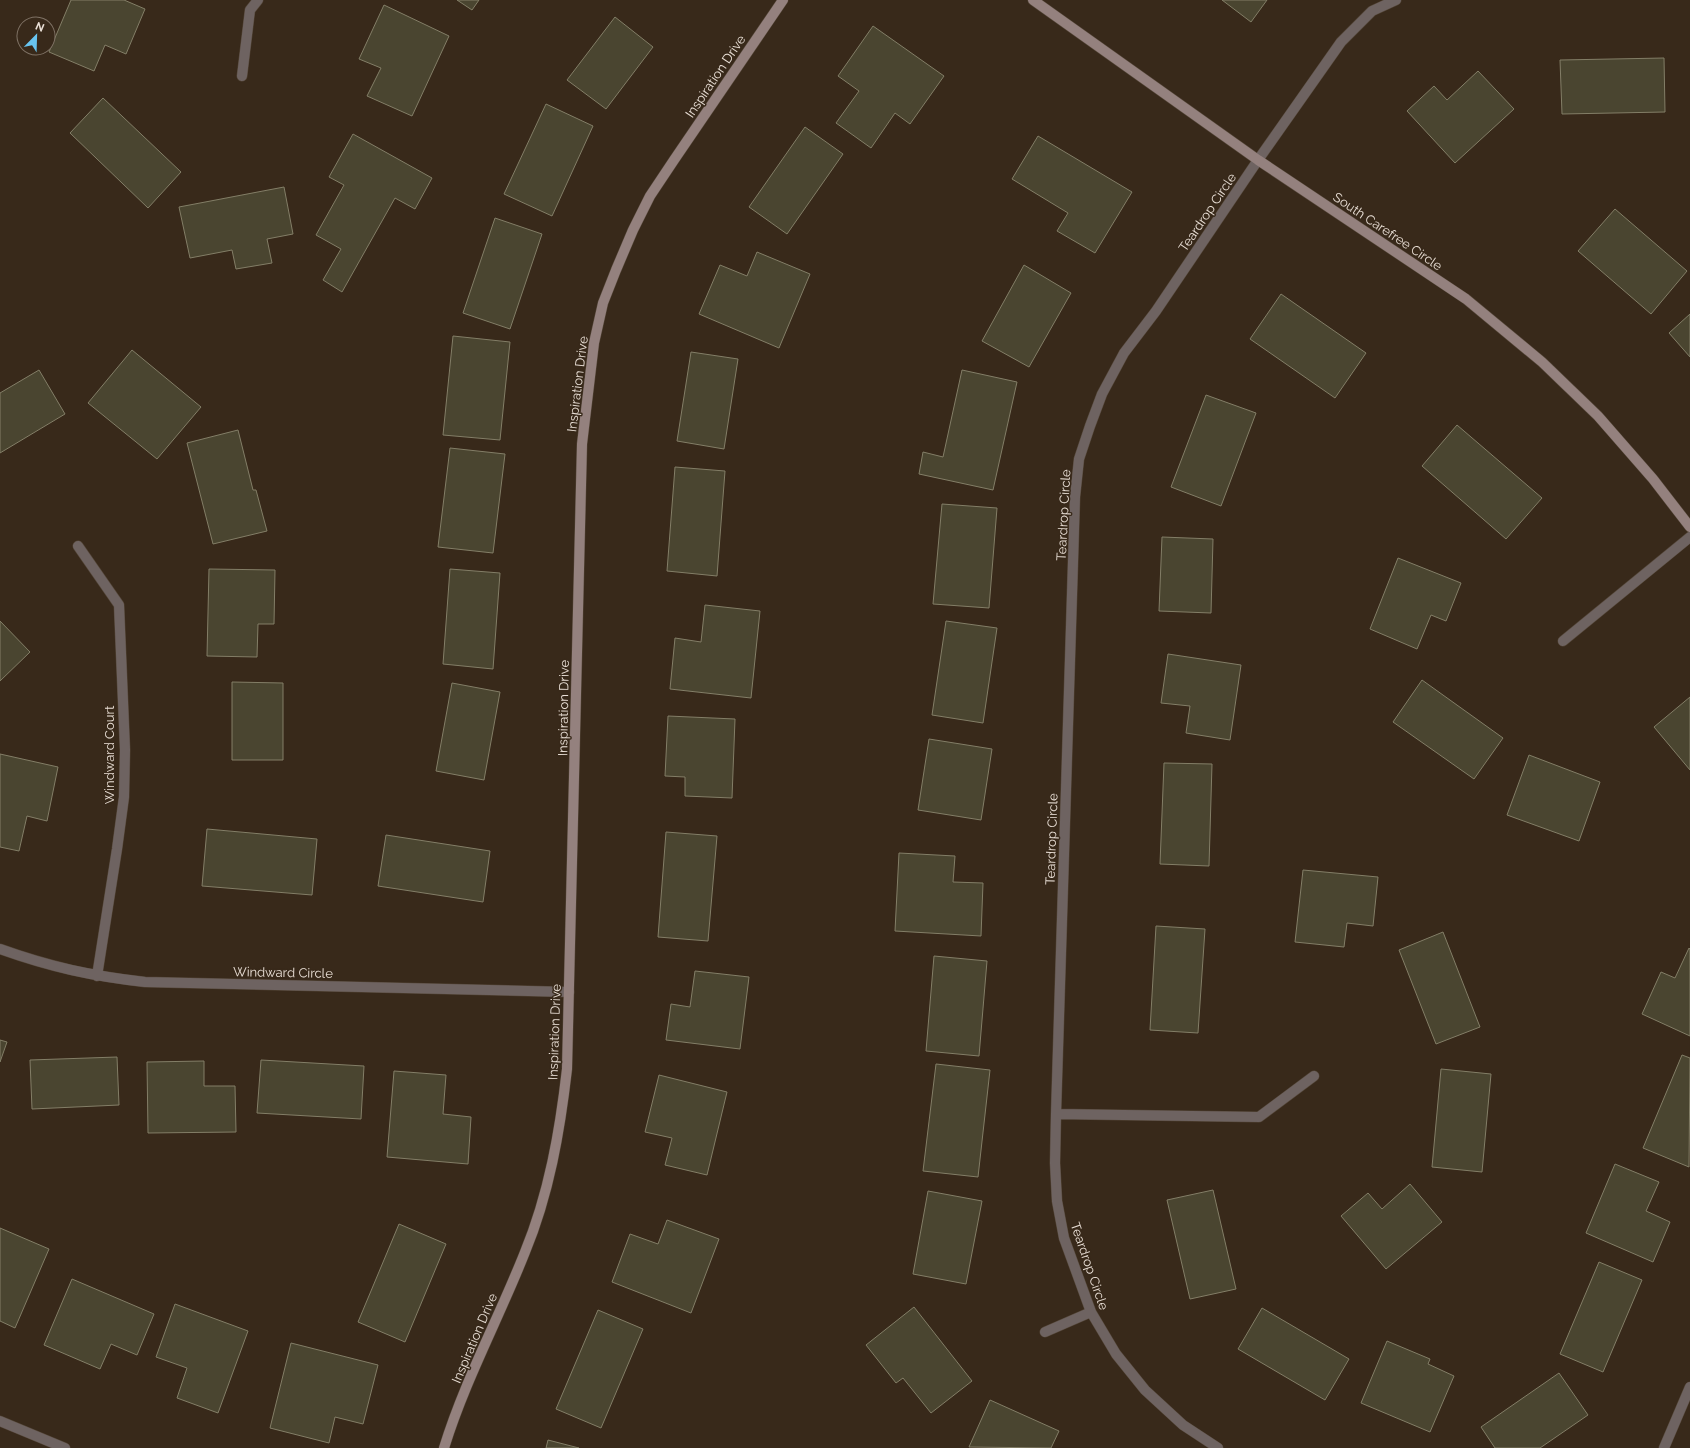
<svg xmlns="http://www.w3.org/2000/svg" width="1690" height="1448" viewBox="0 0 1690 1448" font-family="Raleway,sans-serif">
<rect width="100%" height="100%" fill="#38291a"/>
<path fill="#4a4530" stroke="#837e67" d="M71,0H124L145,9L126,54L105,45L94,71L49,52Z
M457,0H479L472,10Z
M1222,0H1267L1251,22Z
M384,5L449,36L412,116L367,96L381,68L359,59Z
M615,17L653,47L606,109L567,80Z
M873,26L944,76L910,124L895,113L871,148L836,123L859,91L838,76Z
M1664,58L1665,112L1562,114L1560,60Z
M1478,71L1514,109L1455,163L1407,111L1434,86L1447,100Z
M103,98L181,172L148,208L70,133Z
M546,104L593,126L552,216L504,194Z
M805,127L843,154L787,234L749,207Z
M353,134L432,178L415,209L395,198L342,292L323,280L341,249L316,235L344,185L329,177Z
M1038,136L1132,192L1095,253L1057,231L1068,213L1012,179Z
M284,187L293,234L267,239L272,263L236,269L232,250L190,258L179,207Z
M1615,209L1687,271L1651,314L1578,251Z
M495,218L542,234L510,329L463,313Z
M757,252L810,274L779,348L699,314L720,265L747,276Z
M1024,265L1071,293L1029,367L982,341Z
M1281,294L1366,353L1335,398L1250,339Z
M1690,314V357L1669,333Z
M453,336L510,342L500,440L443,435Z
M132,350L201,407L157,459L88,403Z
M691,352L738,359L724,449L677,441Z
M39,370L65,414L0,453V393Z
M962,370L1017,382L993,490L919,474L923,452L943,457Z
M1206,395L1256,413L1221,506L1171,487Z
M1457,425L1542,498L1506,539L1422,466Z
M238,430L253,490H256L267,531L213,544L187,443Z
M450,448L505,454L493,553L438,547Z
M675,467L725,471L717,576L667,571Z
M942,504L997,508L989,608L933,604Z
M1162,537L1213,539L1211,613L1159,611Z
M1398,558L1461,583L1446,621L1431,615L1417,649L1370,629Z
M209,569L275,570L274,624H258L257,657L207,656Z
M450,569L500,573L493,669L443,664Z
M705,605L760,611L751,698L670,689L675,638L701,642Z
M0,621L30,652L0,681Z
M946,621L997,628L983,723L932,715Z
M1168,654L1241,665L1230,740L1186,733L1190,706L1161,703Z
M1422,680L1503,738L1474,779L1393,722Z
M232,682L283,683V760H232Z
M452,683L500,692L484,780L436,771Z
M1690,697V770L1654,727Z
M668,716L735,719L732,798L685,796V777L665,776Z
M929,739L992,749L981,820L918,810Z
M0,754L58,767L47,821L27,816L19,851L0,847Z
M1529,755L1600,782L1579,841L1507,815Z
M1164,763L1212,764L1209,866L1160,864Z
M207,829L317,839L312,895L202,886Z
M666,832L717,836L708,941L658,937Z
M386,835L490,851L483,902L378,886Z
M899,853L955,856L953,882L983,883L981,936L895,931Z
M1303,870L1378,877L1373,926L1347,923L1344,947L1295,942Z
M1156,926L1205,929L1198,1033L1150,1030Z
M1443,932L1480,1027L1436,1044L1399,950Z
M1689,948L1690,949V1036L1642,1014L1661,972L1675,978Z
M934,956L987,961L979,1056L926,1051Z
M695,971L749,977L740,1049L666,1040L671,1004L690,1007Z
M0,1040L7,1042L0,1062Z
M1682,1055L1690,1058L1689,1167L1643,1148Z
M117,1057L119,1105L32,1109L30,1060Z
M261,1060L364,1066L361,1119L257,1113Z
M204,1061V1086H235L236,1132L148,1133L147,1062Z
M936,1064L990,1070L978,1177L923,1171Z
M1441,1069L1491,1074L1482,1172L1432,1167Z
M394,1071L446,1075L443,1114L471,1117L468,1164L387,1157Z
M659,1075L727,1092L707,1175L665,1165L672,1138L645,1132Z
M1615,1164L1659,1182L1646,1211L1670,1222L1653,1262L1586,1233Z
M1410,1184L1442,1222L1386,1269L1341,1216L1368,1193L1382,1209Z
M1213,1190L1236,1289L1190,1299L1167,1200Z
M928,1191L982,1201L966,1284L913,1274Z
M667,1220L719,1239L691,1313L612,1282L630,1234L658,1244Z
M399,1224L446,1244L405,1342L358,1322Z
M0,1228L49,1249L15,1328L0,1321Z
M1599,1262L1642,1280L1603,1372L1560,1354Z
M72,1279L154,1314L137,1355L111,1344L100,1369L44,1345Z
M175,1304L248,1331L218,1413L177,1398L187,1368L156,1357Z
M914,1307L972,1381L931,1413L903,1378L896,1383L866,1345Z
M1262,1308L1349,1359L1325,1400L1238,1349Z
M598,1310L643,1329L601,1428L556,1409Z
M1387,1341L1430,1359L1428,1364L1454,1376L1430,1432L1361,1403Z
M291,1343L378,1365L363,1424L335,1417L329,1443L270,1428Z
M1559,1373L1588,1415L1540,1448H1495L1481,1427Z
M990,1400L1059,1431L1051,1448L969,1447Z
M548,1440L579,1448H546Z"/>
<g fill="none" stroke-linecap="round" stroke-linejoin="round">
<g stroke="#544638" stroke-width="11">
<path id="street" d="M242,76L250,10L258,0
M78,546L119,605L125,750L124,797L117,849L97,976
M1563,641L1690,537
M0,949C50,967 92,976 145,982L569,992
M1056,1114L1259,1117L1314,1076
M1045,1332L1091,1312
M0,1421L65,1448
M1218,1448L1183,1425L1145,1390L1116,1354L1091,1312L1064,1238L1057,1201L1055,1163L1056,1114L1075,497L1079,459L1090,426L1102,394L1124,353L1156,311L1258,160L1341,42L1372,11L1396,0
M1664,1448L1690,1387"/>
</g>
<g stroke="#544638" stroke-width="11">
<path id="secondary" d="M1033,0L1258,160L1466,299L1542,362L1598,416L1653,479L1690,527
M444,1448C465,1380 499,1318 525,1252C549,1194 560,1131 567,1069L582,444L594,343L603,303L616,270L633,230L650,196L674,160L783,0"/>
</g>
<use href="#street" stroke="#6e6361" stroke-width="10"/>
<use href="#secondary" stroke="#94817e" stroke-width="10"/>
</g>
<g text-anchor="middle" stroke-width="3" stroke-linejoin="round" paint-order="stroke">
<g font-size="13" fill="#e9dfd6" stroke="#38291a">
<text transform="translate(715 76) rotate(-56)" y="5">Inspiration Drive</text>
<text transform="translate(1207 212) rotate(-56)" y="5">Teardrop Circle</text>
<text transform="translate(1388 231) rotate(34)" y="5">South Carefree Circle</text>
<text transform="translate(577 384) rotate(-83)" y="5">Inspiration Drive</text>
<text transform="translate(1063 515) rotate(-87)" y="5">Teardrop Circle</text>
<text transform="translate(563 708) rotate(-89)" y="5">Inspiration Drive</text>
<text transform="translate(109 755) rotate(-90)" y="5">Windward Court</text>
<text transform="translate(1051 839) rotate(-88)" y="5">Teardrop Circle</text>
<text transform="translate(283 972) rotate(1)" y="5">Windward Circle</text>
<text transform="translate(554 1032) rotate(-88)" y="5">Inspiration Drive</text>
<text transform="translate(1090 1266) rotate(71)" y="5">Teardrop Circle</text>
<text transform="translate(474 1338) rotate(-67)" y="5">Inspiration Drive</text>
</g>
</g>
<g transform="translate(36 36) rotate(23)"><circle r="19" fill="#38291a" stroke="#7f7265"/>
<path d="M0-3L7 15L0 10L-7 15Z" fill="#68c4f0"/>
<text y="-6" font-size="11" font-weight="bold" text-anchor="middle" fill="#e9dfd6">N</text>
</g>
</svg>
